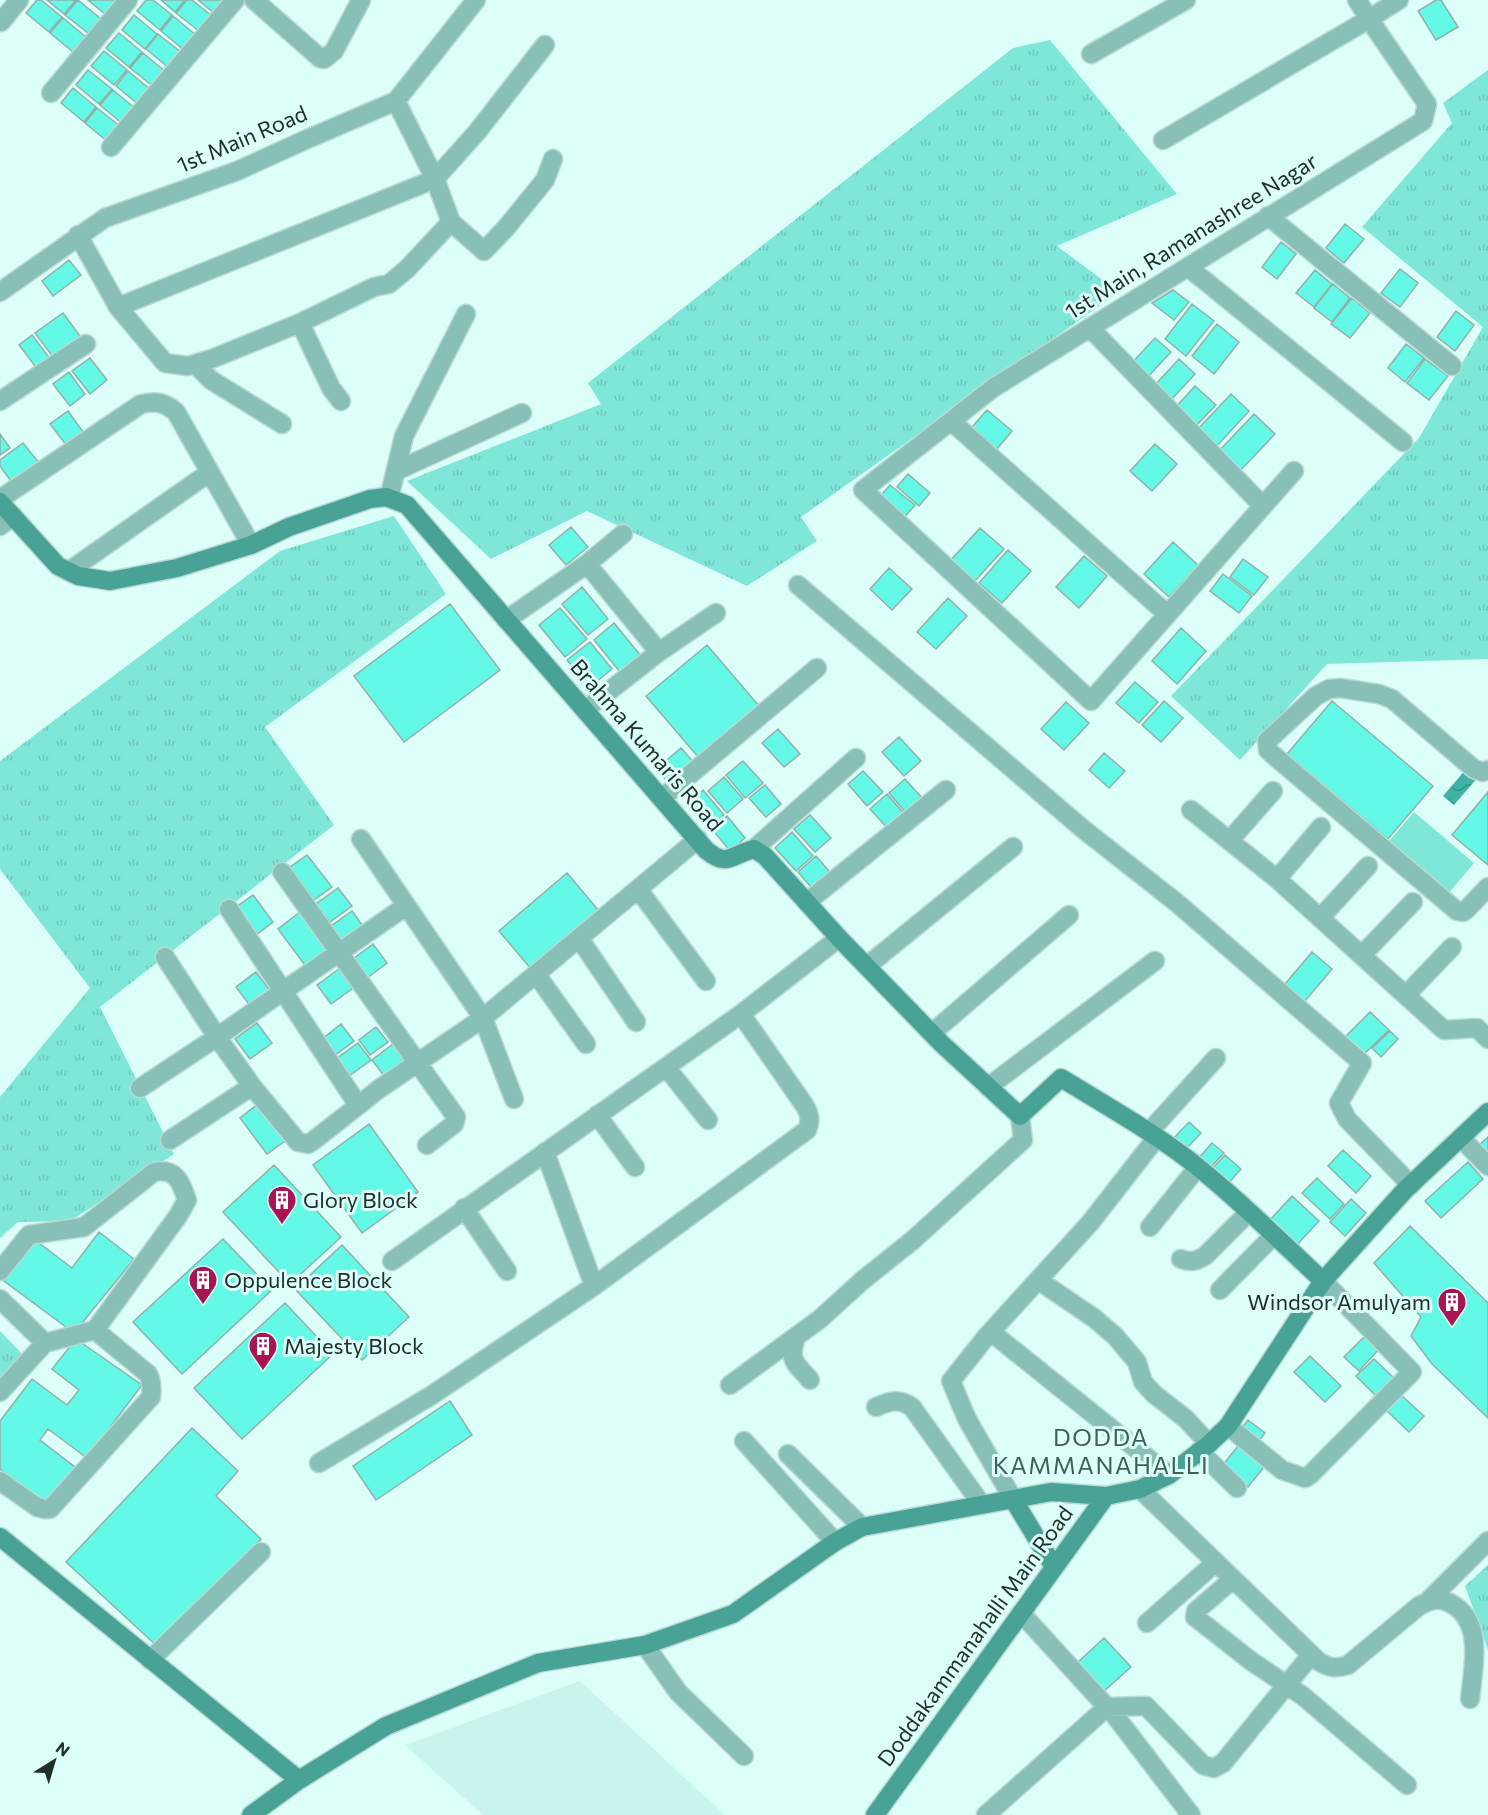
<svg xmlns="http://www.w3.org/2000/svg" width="1488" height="1815" viewBox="0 0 1488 1815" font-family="Commissioner,sans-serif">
<defs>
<pattern id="grass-tufts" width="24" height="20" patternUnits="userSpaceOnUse" patternTransform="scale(1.5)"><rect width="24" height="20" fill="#7fe7d8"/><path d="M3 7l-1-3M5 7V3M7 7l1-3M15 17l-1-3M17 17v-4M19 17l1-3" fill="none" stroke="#6dc6ba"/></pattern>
<pattern id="water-waves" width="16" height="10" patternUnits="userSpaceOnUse" patternTransform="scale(1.5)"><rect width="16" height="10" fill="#40b2a4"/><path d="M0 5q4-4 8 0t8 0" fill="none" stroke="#359186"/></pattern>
</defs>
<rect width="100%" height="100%" fill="#dcfff9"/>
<path fill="#c8f4ed" d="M580,1681L725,1815H483L405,1745Z"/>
<path fill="url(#grass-tufts)" d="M1050,40L1177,194L1057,246L1119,292L801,517L817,541L747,586L587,511L491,559L407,481L601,404L588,383L1013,48Z
M1488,70V659L1327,664L1240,760L1171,696L1419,438L1483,327L1362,227L1452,123L1443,103Z
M394,516L446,594L265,727L334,825L100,1007L174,1154L70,1221L18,1222L0,1238V1097L90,988L0,869V761L280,551Z
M0,1331L26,1358L0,1382Z
M1488,1565V1650L1465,1586Z"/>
<path fill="#7fe7d8" d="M1414,812L1474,863L1450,892L1389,841Z"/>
<path fill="url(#water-waves)" d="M1468,767L1479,776L1454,805L1443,796Z"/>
<path fill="#64f9e6" stroke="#90b1ab" stroke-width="1.5" d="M37,0H41L62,17L49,32L26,13Z
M47,0H76L64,14Z
M78,0L101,19L88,33L65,15Z
M88,0H117L105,14Z
M146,0H153L172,15L160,30L137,11Z
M161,0H185L175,12Z
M187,0H192L212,16L199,31L176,13Z
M198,0H225L214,13Z
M1436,0H1441L1458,27L1436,40L1418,11Z
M134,15L157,34L145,49L122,30Z
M173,16L196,35L184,50L161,31Z
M63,18L86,37L73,52L50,33Z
M119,33L142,52L129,67L106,48Z
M158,34L182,53L169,68L146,49Z
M104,51L127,70L114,85L91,66Z
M143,53L166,72L154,87L130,68Z
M88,70L112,89L99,104L76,85Z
M128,71L151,90L139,105L116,86Z
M73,88L96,107L84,122L61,103Z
M113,90L136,109L123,124L100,105Z
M97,108L121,127L108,142L85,123Z
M1345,224L1364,239L1344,263L1326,248Z
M1281,242L1296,254L1277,279L1262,267Z
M69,260L81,275L53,296L42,281Z
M1400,269L1418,283L1400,307L1381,293Z
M1315,270L1332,284L1314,307L1296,293Z
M1333,284L1350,298L1332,322L1314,308Z
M1173,290L1189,302L1174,320L1152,303Z
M1352,298L1370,313L1350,338L1331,324Z
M1192,304L1214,321L1186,356L1165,339Z
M1456,311L1474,325L1455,351L1437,337Z
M63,313L80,336L53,357L35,333Z
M1217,324L1239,342L1214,374L1192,356Z
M32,335L51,360L38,370L19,345Z
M1155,338L1171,352L1145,380L1129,366Z
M1406,344L1424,358L1405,382L1388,368Z
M90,358L107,380L90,394L72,371Z
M1179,359L1195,374L1170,401L1154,386Z
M1425,359L1448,376L1429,400L1407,383Z
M69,372L85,394L70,406L53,384Z
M1195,386L1216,405L1194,428L1174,409Z
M1231,394L1249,411L1216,447L1197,430Z
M987,410L1012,431L997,449L972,427Z
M68,411L84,433L67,446L50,424Z
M1254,414L1275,434L1239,472L1218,452Z
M0,434L10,448L0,455Z
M23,443L40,464L13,484L0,466V460Z
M1155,444L1177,464L1152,491L1130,471Z
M908,474L930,493L919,506L897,487Z
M890,485L915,505L901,521L877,500Z
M571,527L588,547L566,565L549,545Z
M980,528L1004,549L974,582L950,561Z
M1173,542L1198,565L1169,597L1144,574Z
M1008,550L1031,571L1002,603L979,583Z
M1084,556L1107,576L1079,608L1056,587Z
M1243,559L1268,577L1254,595L1230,577Z
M889,568L912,589L892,610L870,589Z
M1223,574L1252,596L1239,613L1210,591Z
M582,587L608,619L588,635L562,604Z
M948,598L967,616L936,649L917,632Z
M450,604L500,670L404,742L354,676Z
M560,608L587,639L565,657L539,625Z
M614,623L640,655L620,672L594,640Z
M1181,628L1206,651L1177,684L1152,661Z
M590,642L612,669L590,687L567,660Z
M707,645L759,706L699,758L646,696Z
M1135,682L1158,702L1139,723L1116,703Z
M1164,701L1183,718L1161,742L1142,725Z
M1332,701L1433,786L1388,839L1287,754Z
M1066,702L1089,723L1064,750L1041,729Z
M778,729L800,754L784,767L762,743Z
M899,737L921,761L904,776L882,752Z
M681,748L696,765L671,786L656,769Z
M1104,753L1125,771L1109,788L1089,770Z
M743,761L763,783L745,798L726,775Z
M863,771L883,792L867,806L848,784Z
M724,777L743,799L727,813L708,791Z
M905,779L924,800L907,814L889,793Z
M765,785L781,804L766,817L749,798Z
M703,790L724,815L709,828L688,804Z
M1488,792V865L1452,835Z
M887,794L906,816L890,831L870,809Z
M810,815L831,838L815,852L794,829Z
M727,816L745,838L730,851L712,829Z
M792,832L813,856L796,871L775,848Z
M307,855L332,887L314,900L290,867Z
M816,856L834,877L816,893L798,872Z
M567,873L599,911L531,969L499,931Z
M338,888L352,906L330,922L316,904Z
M253,895L273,922L252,938L232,910Z
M352,911L365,929L345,944L331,926Z
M300,912L329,951L307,968L278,929Z
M373,944L387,963L367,978L353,959Z
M1312,952L1332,969L1305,1001L1285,984Z
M339,969L353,988L331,1004L317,985Z
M256,972L271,992L251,1007L236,987Z
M1370,1012L1389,1030L1363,1055L1345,1037Z
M257,1023L272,1043L250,1059L235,1039Z
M341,1024L354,1041L334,1056L322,1039Z
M376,1027L388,1042L370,1055L359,1040Z
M1390,1031L1398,1039L1381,1057L1372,1048Z
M358,1043L371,1060L349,1076L336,1059Z
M393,1044L407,1064L387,1080L372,1060Z
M258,1104L285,1141L267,1154L240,1118Z
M1189,1122L1201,1133L1185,1150L1173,1139Z
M369,1124L418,1192L362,1233L313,1165Z
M1488,1137V1159L1477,1147Z
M1212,1143L1224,1153L1208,1170L1197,1160Z
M1343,1150L1371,1176L1356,1193L1328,1166Z
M1225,1155L1241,1169L1226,1186L1210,1171Z
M1468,1162L1483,1179L1441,1218L1425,1201Z
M274,1165L341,1237L290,1284L223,1212Z
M1317,1178L1344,1204L1330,1219L1302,1193Z
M1292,1196L1319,1221L1295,1247L1268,1222Z
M1351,1199L1366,1213L1345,1236L1330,1222Z
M1410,1226L1488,1303V1418L1432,1364L1411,1336L1421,1317L1374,1263Z
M99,1232L134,1259L74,1333L4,1281L35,1240L72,1268Z
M223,1239L272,1290L182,1374L133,1322Z
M342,1245L409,1317L362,1360L295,1289Z
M285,1303L333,1354L242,1439L194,1388Z
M1367,1334L1381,1347L1359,1371L1344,1357Z
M76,1339L142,1385L87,1458L48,1429L40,1440L75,1467L47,1505L0,1469V1421L32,1379L67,1405L79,1390L52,1369Z
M1310,1356L1341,1386L1325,1402L1294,1372Z
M1374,1359L1394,1378L1376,1396L1356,1376Z
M1401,1395L1424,1416L1409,1432L1387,1411Z
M450,1401L472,1435L376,1500L353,1466Z
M1248,1420L1265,1433L1255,1446L1238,1433Z
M192,1428L238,1471L216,1496L261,1539L159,1648L66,1562Z
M1238,1446L1264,1467L1248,1487L1222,1466Z
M1104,1638L1131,1667L1103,1692L1077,1663Z"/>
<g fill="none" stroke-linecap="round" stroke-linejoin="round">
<g stroke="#badad4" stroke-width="21">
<path id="street" d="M254,0L320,58L324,59L334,51L361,0
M1,22L19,0
M1091,54L1186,0
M51,93L128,0
M1163,140L1369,19L1357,0
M111,147L235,0
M1268,216L1452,366
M451,222L484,251L506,228L545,180L553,159
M78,235L118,307L165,363L188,366L214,358L300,323L331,388L341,401
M1188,267L1403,442
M0,292L105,218L237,171L305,140L396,101L476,0
M118,307L435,179L477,132L545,45
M300,323L374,287L389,284L407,269L451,222L435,179L396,101
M1090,328L1263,506L1091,701L863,490L993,388L1423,121L1427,104L1369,19L1399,0
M195,364L211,380L282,424
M0,401L86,344
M951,421L1167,614
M396,471L522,413
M389,498L404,436L466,314
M0,499L141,404C157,401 164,402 176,412L251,545
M1263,506L1294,471
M0,526L13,516
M587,564L623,534
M69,571L210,472
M798,585L1083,829L1177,903L1362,1063L1339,1103L1347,1119L1411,1185
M506,620L587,564L659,652
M585,710L659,652L716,613
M1488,770L1483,772L1474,769L1392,699L1379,694L1340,688L1329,689L1316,696L1267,741L1268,750L1271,753L1457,911L1463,912L1466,910L1488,887
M662,798L817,668
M1191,810L1277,879L1444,1030L1477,1028L1488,1039
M361,839L483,1018L514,1099
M1230,840L1273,791
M754,849L856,758
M282,872L456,1117L454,1124L427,1145
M1277,879L1321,827
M638,889L706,981
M807,902L946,790
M406,906L217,1037L252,1086L298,1142L308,1144L313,1141L379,1089L483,1018L698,839
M229,909L358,1105
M1321,917L1368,866
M579,938L636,1022
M1362,955L1413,902
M867,966L1013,847
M536,974L586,1044
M1406,995L1452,947
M932,1033L1069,915
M666,1067L708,1120
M988,1087L1155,961
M140,1088L217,1037L165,957
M597,1115L635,1167
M1149,1132L1216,1058
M1461,1138L1488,1166
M170,1140L252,1086
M464,1208L507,1271
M1150,1227L1197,1168
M1181,1259C1191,1263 1196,1261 1205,1256L1249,1212
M392,1261L741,1014L839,938
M0,1271L29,1235L84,1227L154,1172C176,1168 181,1182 187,1200L178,1216L95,1330L148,1374C152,1381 152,1388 151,1397L50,1509H44L37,1507L0,1481
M1038,1280L1094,1318L1115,1336L1137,1362L1143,1382L1154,1394L1186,1419L1209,1444
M594,1286L807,1130C811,1121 810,1115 805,1106L741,1014
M1220,1290L1274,1235
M0,1299L45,1343L0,1392
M991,1332L1169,1475
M796,1338C788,1362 795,1362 810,1380
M45,1343L95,1330
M730,1385L820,1319L863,1280L913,1240L1023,1140L1020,1116
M876,1407C890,1401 898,1398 912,1407L982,1505
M1228,1426L1282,1470L1305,1478L1310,1475L1412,1372L1323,1281
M744,1441L835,1542
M1199,1451L1237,1488
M788,1454L862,1527
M319,1463L432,1395L594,1286L545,1152
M1140,1489L1318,1661C1329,1668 1336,1669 1348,1665L1419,1606C1430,1600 1438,1597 1450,1603C1485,1621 1473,1668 1470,1699
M1013,1499L967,1419L951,1381L986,1337L1090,1223L1157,1137
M1232,1580L1196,1611L1195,1617L1251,1661L1303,1696L1407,1785
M1429,1600L1488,1541
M1021,1613L1116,1717L1191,1815
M1147,1623L1215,1563
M645,1645L678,1692L744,1756
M150,1660L261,1552
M986,1815L1107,1707L1146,1706L1203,1765L1214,1768L1223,1763L1311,1655"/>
</g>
<g stroke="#badad4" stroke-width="21">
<path id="secondary" d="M0,502L58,566L78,576L110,581L177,568L251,545L289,527L370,499L386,497L407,505L706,850C728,868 730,855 754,849L765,856L839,938L941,1043L1020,1116L1061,1078C1104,1104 1149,1130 1189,1160C1236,1197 1279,1240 1323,1281
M1013,1499L1054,1567
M0,1537L299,1780
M251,1815L299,1780L386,1726L538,1663L645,1645L733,1614L835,1542L862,1527L1051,1492L1106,1496L1140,1489L1169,1475L1209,1444L1228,1426L1323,1281L1405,1190L1488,1112
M875,1815L1106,1496"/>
</g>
<use href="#street" stroke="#88bfb6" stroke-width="18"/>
<use href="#secondary" stroke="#48a296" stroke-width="18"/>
</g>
<defs>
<g id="building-pin" transform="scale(1.5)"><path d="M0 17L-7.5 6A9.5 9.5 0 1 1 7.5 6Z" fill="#a71653" stroke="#dcfff9"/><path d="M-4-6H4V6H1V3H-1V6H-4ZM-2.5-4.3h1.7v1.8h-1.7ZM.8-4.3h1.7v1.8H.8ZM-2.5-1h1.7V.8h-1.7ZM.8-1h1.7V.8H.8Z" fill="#fff"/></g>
</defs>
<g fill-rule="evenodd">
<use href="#building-pin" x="282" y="1200"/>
<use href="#building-pin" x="203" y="1280"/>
<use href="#building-pin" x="1452" y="1302"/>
<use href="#building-pin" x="263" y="1346"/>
</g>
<g text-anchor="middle" stroke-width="6" stroke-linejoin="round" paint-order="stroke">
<g font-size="22" fill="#212f2c" stroke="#dcfff9">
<text transform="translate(242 139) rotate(-23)" y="8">1st Main Road</text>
<text transform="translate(1191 236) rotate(-32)" y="8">1st Main, Ramanashree Nagar</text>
<text transform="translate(647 745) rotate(49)" y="8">Brahma Kumaris Road</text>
<text transform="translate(975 1636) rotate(-54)" y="8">Doddakammanahalli Main Road</text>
</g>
<g font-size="22" fill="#212f2c" stroke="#dcfff9" text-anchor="start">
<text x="303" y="1208">Glory Block</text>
<text x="224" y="1288">Oppulence Block</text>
<text x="1431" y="1310" text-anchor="end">Windsor Amulyam</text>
<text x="284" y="1354">Majesty Block</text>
</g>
<g font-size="24" letter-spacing="1.5" fill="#415f5a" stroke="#dcfff9">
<text x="1101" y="1446">DODDA<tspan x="1101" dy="28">KAMMANAHALLI</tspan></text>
</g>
</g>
<g transform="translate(54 1761) rotate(37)" stroke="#dcfff9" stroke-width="4.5" paint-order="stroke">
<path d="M0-4.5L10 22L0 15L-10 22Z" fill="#212f2c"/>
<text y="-9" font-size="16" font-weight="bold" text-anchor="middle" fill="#212f2c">N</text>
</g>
</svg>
